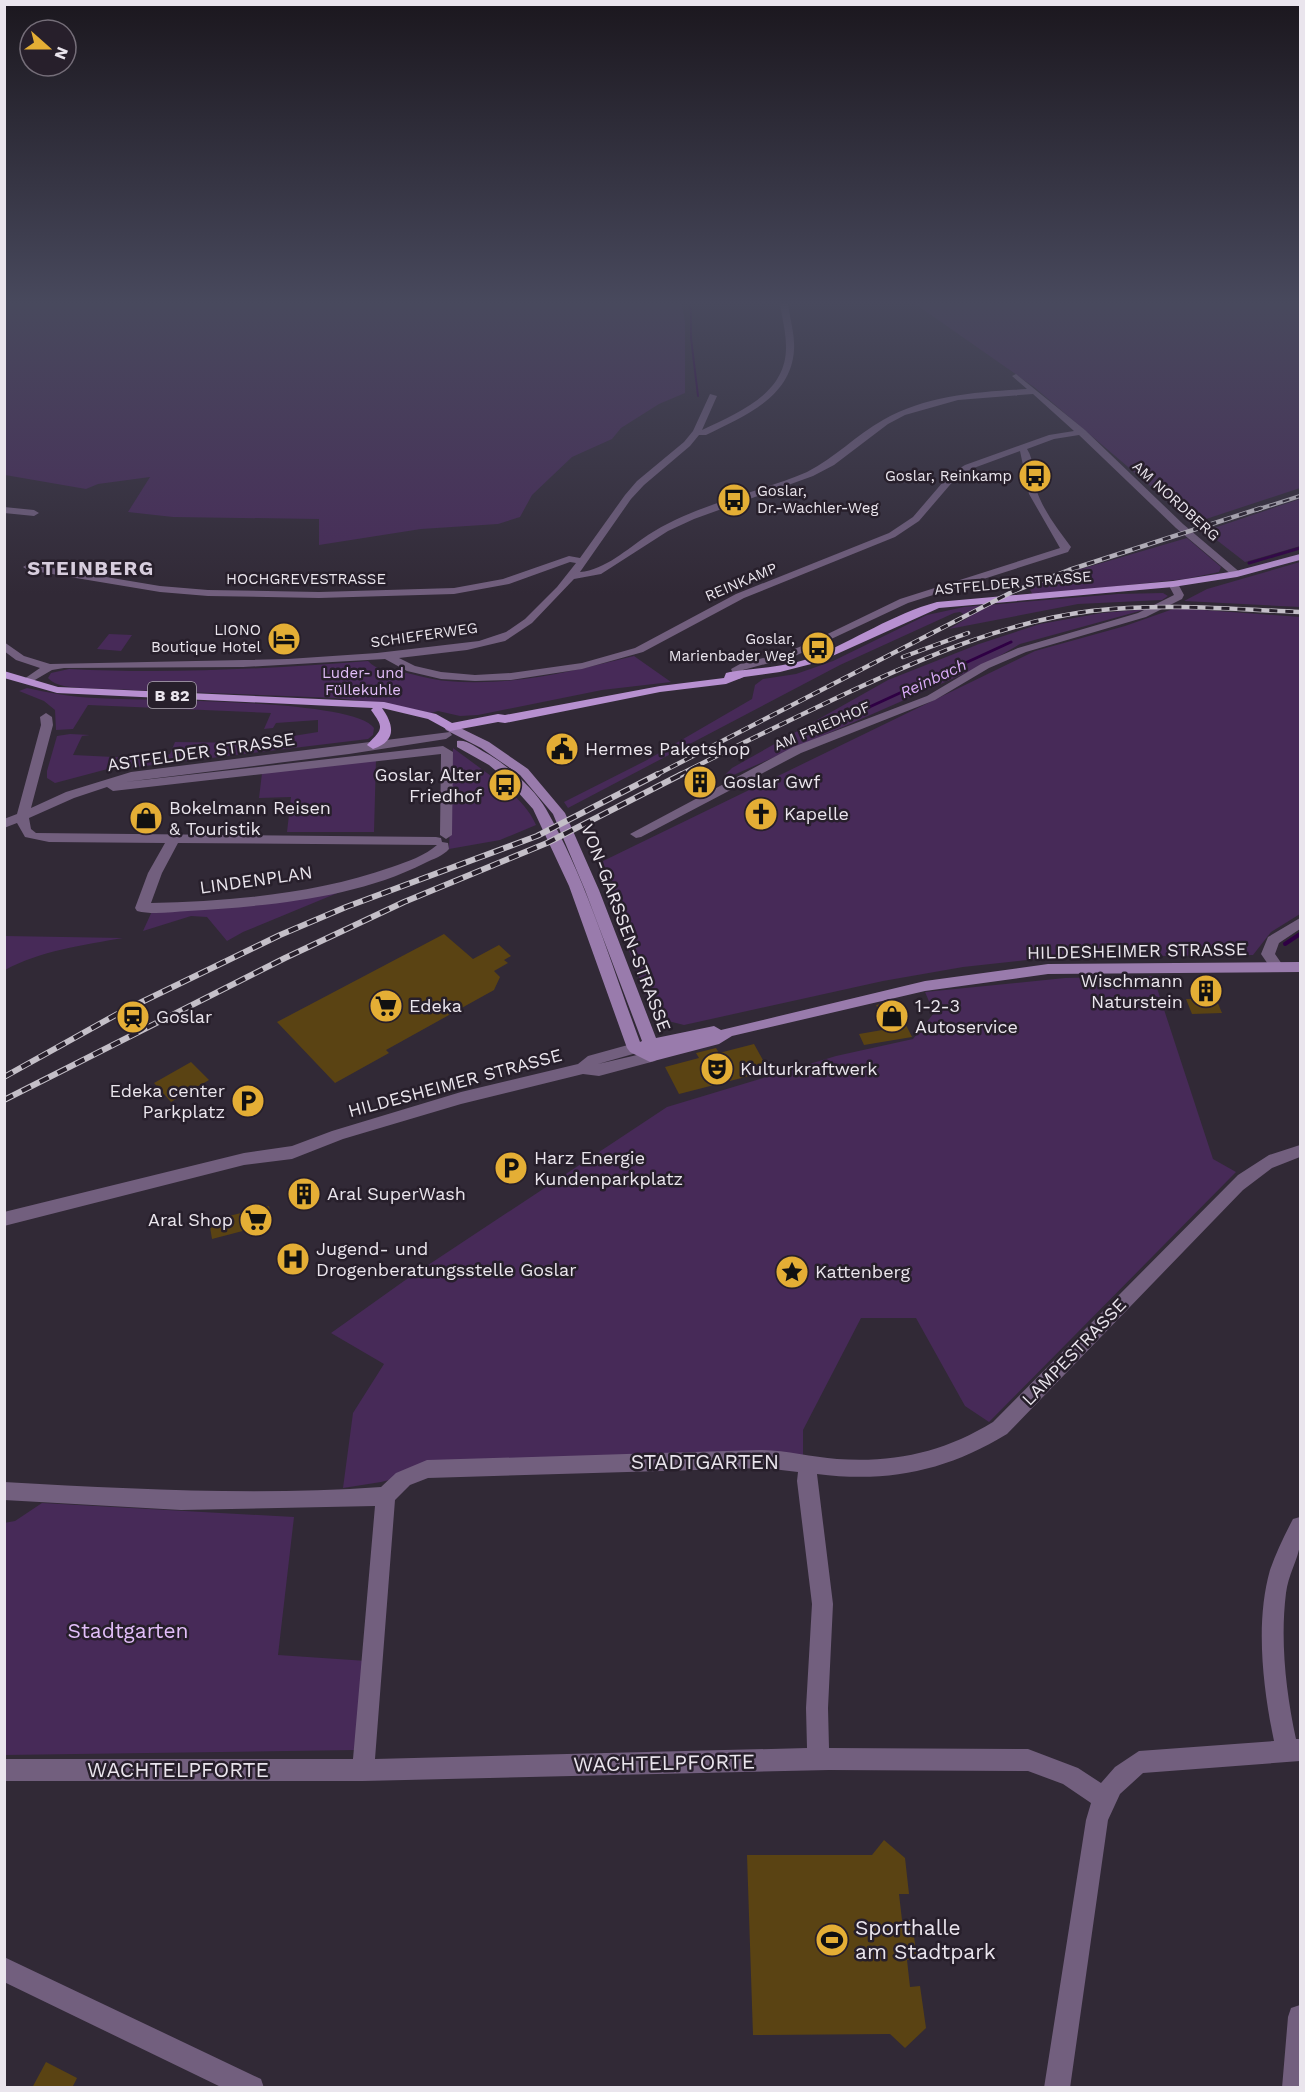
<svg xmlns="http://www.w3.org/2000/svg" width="1305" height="2092" viewBox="0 0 1305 2092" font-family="'Work Sans',sans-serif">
<rect width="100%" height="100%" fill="#312936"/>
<path fill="#472a58" d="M5,301H681L685,321V393L659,404L621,428L612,439L572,457L532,495L520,517L498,524L421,529L319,545V519L173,517L128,512L150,477L98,484L86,489L5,475Z
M911,301H1300V488L1194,523L1034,387Z
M1300,499V546L1245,562L1205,531Z
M1187,538L1221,567L1219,572L1185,579L1033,595L1029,588L1064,574Z
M1300,562V607L1184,601L1207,589Z
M1163,593L1168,596L1162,600L1078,604L949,629L969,617L960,612L954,613L840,665L568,808L564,802L647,760L752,699L755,685L763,679L796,674L833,661L927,615L964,607L1118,594Z
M1176,608L1300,617V914L1271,932L1253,955L1054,957L963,967L883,981L684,1025L660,1019L651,1009L617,919L603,861L1035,651L1125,626Z
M1147,609L1020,644L984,665L729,777L724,776L732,768L888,680L979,644L1040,624L1102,613Z
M109,634L132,635L121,651L97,649Z
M634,656L671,682L602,690L478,715L460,716L438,711L431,713L390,704L335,698L83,688C71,687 56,687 48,678L51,673L69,669C170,674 268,669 368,661C377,671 390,670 402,672C417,675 432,680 447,681C511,687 573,671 634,656Z
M27,688C49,693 72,697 95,698C139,701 354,698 374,728L373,735L368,739L128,768L119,766L55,783L47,778V771L57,736L70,734L90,735L82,736L73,755L155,759L170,754L175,742L249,743L318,732V720L276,723L273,728L264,729L271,713L88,705L73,729L56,730L55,710L44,701L19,691Z
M453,748L491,776L493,779L495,778C510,792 528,806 536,825L500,840L449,849Z
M376,759L374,832H287L291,797L259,798L262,773Z
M352,887L243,932L227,941L207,917L191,916L143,931L153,909Z
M5,936L123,938C83,945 40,951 5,970Z
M1153,976L1213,1159L1236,1172L989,1422L965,1406L916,1318H861L803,1430V1463L417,1473L381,1482L343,1488L353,1413L384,1364L331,1333L404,1281L667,1107L836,1056L913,1039L934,1013L925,992L1065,978Z
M42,1503L294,1517L278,1655L367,1661L356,1750L5,1755L4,1523L15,1521Z"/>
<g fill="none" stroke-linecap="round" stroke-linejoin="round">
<path stroke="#2f0044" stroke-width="2" d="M688,301L691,310V338L698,396"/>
<path stroke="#2f0044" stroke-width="3" d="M1249,563L1300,548
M854,710L865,709L1011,642"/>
<path stroke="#2f0044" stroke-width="4" d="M1285,944L1300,934"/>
</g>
<path fill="#5a4313" d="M159,809L155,826L133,827L138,810Z
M444,934L473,959L499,945L511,956L504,960L508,963L494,971L500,977L494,990L386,1050L389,1053L335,1083L277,1022Z
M1209,982L1222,1013L1192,1014L1186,999H1203L1196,983Z
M894,1001L912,1037L864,1045L859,1034L888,1029L876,1005Z
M754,1044L769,1071L679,1094L665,1067L699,1058L696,1053L716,1048L719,1053Z
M191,1062L209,1080L171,1102L154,1083Z
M307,1178L314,1207L300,1211L294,1182Z
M269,1206L273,1223L212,1239L209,1221Z
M884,1840L905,1858L909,1894H899L902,1920H912L917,1960H907L910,1987L920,1986L926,2028L905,2048L890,2034L753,2035L747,1855H872Z
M46,2062L77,2078L72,2088H32Z"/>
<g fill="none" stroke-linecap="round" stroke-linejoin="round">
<path fill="#725f7e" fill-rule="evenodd" d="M784,302L788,304C790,319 795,335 794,350C791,398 744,416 706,435H699L690,446L644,485L631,499L580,572C605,570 627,549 648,535C696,504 755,494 807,472C835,458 856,435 883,420C927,395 978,392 1027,389L1012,376L1016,374L1085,430L1183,524L1242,574L1233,576L1176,528L1079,435L1054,439L1027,449C1035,461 1031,473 1035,486C1042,509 1057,528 1071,547L1068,552L908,603L795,656L743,670L745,676L739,679L735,678L731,669L740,664L787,652L809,643L900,599L1060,548L1029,494L1020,451L971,469L955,479L919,521L895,537L744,598L643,652L582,669L511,680L475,681L441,679L407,671L385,659L243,667L64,668L52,670L28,684L22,681L24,679L40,668L16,660L4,651V642L24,656L50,664L288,659L377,653L479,641L506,632L525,619L557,587L576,563L570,562L509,584L454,594L319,598L208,596L160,592L28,570L23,567L28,564L160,586L208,590L319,592L454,588L503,579L569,556L580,558L625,495L637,481L684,442L693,431L710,394L717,396L702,430C739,412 787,394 786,346C786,332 782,318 780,304ZM1033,394L1074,431L1049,435L965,465L949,475L913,517L889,533L736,594L635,648L582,663L511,673L475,675L441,672L415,666L399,658L467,650L505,641L532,623L574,579L601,574L668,531L694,519L813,476L834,465L888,424L905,415L958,400Z
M4,507L34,510L39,513L34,516L4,513Z
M1173,581L1177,582L1184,595L1182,599L1146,617L1026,652L989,668L935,700L801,753L641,837L636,838L630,834L793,747L927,696L981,664L1018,648L1138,613L1174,595L1168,584Z
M46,713L52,717L53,725L31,808L66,792L131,772L450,732L452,735L446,739L349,754L125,782L443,746L453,752L452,835L446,839L440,835L441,754L113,791L107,787L74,798L29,818L31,829L36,833L436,837L441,838L442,842L448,843L449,849C443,856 433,859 425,863C354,899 266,906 188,911C172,912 152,915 137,911L135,908L148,873L165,843L49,842L25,837L17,823L4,828V819L17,814L41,725L40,717ZM178,843L436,845H437C426,855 407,862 392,867C315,894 232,901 151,903L162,873Z
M1300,918V929L1279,943L1275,954L1284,967L1277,972L1272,970L1261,954L1268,937Z
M1300,1145V1157L1272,1168L1243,1190L1007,1434C946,1471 888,1483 817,1474L833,1604L828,1708L829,1748L1028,1749L1078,1768L1101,1783L1115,1767L1139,1751L1274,1741C1263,1688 1255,1623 1270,1570C1276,1553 1284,1536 1293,1519L1300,1517C1300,1526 1302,1536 1300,1544C1298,1560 1288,1575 1286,1593C1280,1641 1286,1692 1296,1739H1300V1761L1143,1773L1120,1794L1108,1820L1070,2088H1044L1086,1820L1091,1803L1063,1784L1028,1771L829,1770L363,1781H4V1759H353L375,1506L181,1510L4,1500V1482C130,1489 256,1496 381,1487L396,1473L427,1460C538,1457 649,1453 760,1450C786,1450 811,1457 837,1459C895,1463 944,1452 993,1422L1238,1175L1269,1155ZM764,1468L798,1472L797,1481L812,1604L806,1708L807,1748L375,1759L395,1500L410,1485L428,1478Z
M1300,2005V2088H1282L1288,2017L1291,2008Z"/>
<path fill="#725f7e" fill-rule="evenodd" d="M635,1043L640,1044L643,1048L640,1052L598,1064L650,1052L655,1053L658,1057L655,1061L599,1076L583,1074L461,1104L343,1139L292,1159L244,1165L4,1226V1212L244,1153L292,1146L332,1131L461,1092L578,1064L588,1056Z
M4,1957L261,2079L264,2088H223L4,1982Z"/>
<path fill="#997bac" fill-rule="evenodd" d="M450,723L489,742L528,769L565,813L599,890L656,1038L714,1026L721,1030L925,981L1048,964L1300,962V972L1048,974L925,991L732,1036L719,1044L650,1062L630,1052L627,1048L569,886L533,809L508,781L489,765L457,747V741C467,739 477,748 486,753C506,764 534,788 546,809C587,881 611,964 640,1042L642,1041L585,890L553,814L520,775L481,748L446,730L444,727Z"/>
<path fill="#b790d0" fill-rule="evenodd" d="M1300,554V560L1237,577L1173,587L939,608L819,662L780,672L744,677L726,684L660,692L505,723L498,722L450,731L428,719L382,708C394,725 397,741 373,749L367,745C382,729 385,729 371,710L373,708L57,693L4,678V671L58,687L384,702L436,714L452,723L498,714L505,715L660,686L724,678L726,673L730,672C757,668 787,667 813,657C855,640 893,614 937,602L1173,581L1236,571Z"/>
<g stroke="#c4bfc8" stroke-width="4">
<path id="rail-far2" d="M1256,510L1300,496"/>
</g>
<g stroke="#c4bfc8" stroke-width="4.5">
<path id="rail-far1" d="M903,657L968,633
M656,775L1012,592L1069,570L1261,508
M679,775C734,747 790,720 847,693C925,657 1005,622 1091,611C1161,603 1230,609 1300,612"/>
</g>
<g stroke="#c4bfc8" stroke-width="6">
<path id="rail" d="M4,1077L121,1012L280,935L346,907L537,836L658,774
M4,1100L285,958L404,902L547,843L682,774"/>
</g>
<use href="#rail-far2" stroke="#271f2b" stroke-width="2" stroke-dasharray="7" stroke-linecap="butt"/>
<use href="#rail-far1" stroke="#271f2b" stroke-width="3" stroke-dasharray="8" stroke-linecap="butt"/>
<use href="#rail" stroke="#271f2b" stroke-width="4" stroke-dasharray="10" stroke-linecap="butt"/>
</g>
<linearGradient id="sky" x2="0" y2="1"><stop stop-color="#1b171e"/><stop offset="0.51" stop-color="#48495d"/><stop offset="1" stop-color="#48495d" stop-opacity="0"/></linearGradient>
<rect width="1305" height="594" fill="url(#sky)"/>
<defs>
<g id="bus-disc" transform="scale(1.725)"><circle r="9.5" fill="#e4ae35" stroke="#271f2b"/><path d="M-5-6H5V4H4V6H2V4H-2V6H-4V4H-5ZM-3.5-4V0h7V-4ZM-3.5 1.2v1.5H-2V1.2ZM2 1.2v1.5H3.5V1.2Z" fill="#111"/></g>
<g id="hotel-disc" transform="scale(1.725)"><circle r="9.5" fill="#e4ae35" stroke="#271f2b"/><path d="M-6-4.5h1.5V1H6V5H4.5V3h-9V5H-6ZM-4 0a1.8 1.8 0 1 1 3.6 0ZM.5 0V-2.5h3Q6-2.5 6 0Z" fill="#111"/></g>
<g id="civic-disc" transform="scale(1.725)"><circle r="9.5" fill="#e4ae35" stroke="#271f2b"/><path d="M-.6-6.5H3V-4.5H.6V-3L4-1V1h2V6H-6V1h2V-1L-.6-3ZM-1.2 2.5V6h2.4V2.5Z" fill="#111"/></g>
<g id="building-disc" transform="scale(1.725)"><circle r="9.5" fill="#e4ae35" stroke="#271f2b"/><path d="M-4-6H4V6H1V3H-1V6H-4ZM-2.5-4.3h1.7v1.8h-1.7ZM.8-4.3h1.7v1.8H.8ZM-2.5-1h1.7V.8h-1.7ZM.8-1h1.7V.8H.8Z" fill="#111"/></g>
<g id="church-disc" transform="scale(1.725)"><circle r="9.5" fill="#e4ae35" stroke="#271f2b"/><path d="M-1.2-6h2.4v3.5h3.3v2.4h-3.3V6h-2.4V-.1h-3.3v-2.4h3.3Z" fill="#111"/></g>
<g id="shop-disc" transform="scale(1.725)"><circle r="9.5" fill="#e4ae35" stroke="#271f2b"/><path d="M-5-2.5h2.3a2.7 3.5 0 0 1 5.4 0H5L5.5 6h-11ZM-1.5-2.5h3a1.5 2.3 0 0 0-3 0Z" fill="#111"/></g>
<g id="supermarket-disc" transform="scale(1.725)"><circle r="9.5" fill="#e4ae35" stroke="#271f2b"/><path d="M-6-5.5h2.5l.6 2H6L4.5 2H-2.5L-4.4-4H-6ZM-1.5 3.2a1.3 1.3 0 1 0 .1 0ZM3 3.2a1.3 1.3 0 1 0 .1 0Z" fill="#111"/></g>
<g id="station-disc" transform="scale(1.725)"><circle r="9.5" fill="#e4ae35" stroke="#271f2b"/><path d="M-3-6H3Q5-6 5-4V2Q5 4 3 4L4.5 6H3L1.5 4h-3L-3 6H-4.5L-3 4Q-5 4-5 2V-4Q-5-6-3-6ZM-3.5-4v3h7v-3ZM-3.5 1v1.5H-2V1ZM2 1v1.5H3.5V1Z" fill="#111"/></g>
<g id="theatre-disc" transform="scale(1.725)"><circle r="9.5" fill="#e4ae35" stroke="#271f2b"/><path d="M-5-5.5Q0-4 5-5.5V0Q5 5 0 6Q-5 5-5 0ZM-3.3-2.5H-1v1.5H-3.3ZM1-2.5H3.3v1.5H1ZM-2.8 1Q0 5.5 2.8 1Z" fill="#111"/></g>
<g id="parking-disc" transform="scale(1.725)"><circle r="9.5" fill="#e4ae35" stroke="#271f2b"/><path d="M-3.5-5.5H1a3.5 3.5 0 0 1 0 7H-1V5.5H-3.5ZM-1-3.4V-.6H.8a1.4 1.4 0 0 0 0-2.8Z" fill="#111"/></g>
<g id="hospital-disc" transform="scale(1.725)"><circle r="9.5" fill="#e4ae35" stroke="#271f2b"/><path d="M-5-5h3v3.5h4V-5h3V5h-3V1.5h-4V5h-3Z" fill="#111"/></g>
<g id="sight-disc" transform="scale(1.725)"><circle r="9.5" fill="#e4ae35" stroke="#271f2b"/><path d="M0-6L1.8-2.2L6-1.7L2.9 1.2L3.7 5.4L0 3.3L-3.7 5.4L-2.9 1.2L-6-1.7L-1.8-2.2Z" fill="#111"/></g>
<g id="stadium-disc" transform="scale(1.725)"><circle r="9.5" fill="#e4ae35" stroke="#271f2b"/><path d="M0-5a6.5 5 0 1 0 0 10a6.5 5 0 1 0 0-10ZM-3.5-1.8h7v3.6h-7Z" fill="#111"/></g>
</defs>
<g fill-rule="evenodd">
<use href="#bus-disc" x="1035" y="476"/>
<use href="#bus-disc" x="734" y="500"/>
<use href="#hotel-disc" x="284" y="639"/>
<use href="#bus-disc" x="818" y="648"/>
<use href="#civic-disc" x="562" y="749"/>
<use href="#building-disc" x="700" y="782"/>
<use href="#bus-disc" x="505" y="785"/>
<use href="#church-disc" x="761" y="814"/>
<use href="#shop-disc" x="146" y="818"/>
<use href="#building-disc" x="1206" y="991"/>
<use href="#supermarket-disc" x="386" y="1006"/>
<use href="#shop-disc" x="892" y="1016"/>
<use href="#station-disc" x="133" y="1017"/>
<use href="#theatre-disc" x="717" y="1069"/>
<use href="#parking-disc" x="248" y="1101"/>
<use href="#parking-disc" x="511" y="1168"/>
<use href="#building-disc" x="304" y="1194"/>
<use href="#supermarket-disc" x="256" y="1220"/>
<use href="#hospital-disc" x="293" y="1259"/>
<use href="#sight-disc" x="792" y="1272"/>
<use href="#stadium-disc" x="832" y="1940"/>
</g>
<g text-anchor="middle" stroke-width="5" stroke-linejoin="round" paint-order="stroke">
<g font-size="15" fill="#eae5ed" stroke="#271f2b" text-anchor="end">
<text x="1012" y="481">Goslar, Reinkamp</text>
<text x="757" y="496" text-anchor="start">Goslar,<tspan x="757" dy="17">Dr.-Wachler-Weg</tspan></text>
<text x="261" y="635">LIONO<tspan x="261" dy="17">Boutique Hotel</tspan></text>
<text x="795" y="644">Goslar,<tspan x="795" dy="17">Marienbader Weg</tspan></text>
</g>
<g font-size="15" fill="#eae5ed" stroke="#271f2b">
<text transform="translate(1176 501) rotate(42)" y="5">AM NORDBERG</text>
<text x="306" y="584">HOCHGREVESTRASSE</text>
<text transform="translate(741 582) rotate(-23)" y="5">REINKAMP</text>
<text transform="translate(1013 583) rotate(-5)" y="5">ASTFELDER STRASSE</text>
<text transform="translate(424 635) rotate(-8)" y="5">SCHIEFERWEG</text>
<text transform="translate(822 726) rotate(-23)" y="5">AM FRIEDHOF</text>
</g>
<g font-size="15" fill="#e2bef9" stroke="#271f2b">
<text x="363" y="678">Luder- und<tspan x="363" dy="17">Füllekuhle</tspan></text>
</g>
<g font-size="16" font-style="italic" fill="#dbacf9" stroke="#271f2b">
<text transform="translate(933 678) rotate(-25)" y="6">Reinbach</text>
</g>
<rect fill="#271f2b" stroke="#b0aab3" stroke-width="1.5" x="148" y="682" width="48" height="26" rx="4.5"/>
<g font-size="16" font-weight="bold" fill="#eae5ed">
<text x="172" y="701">B 82</text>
</g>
<g font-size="18" fill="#eae5ed" stroke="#271f2b" text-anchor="start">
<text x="585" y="755">Hermes Paketshop</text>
<text x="482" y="781" text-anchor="end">Goslar, Alter<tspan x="482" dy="21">Friedhof</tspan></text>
<text x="723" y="788">Goslar Gwf</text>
<text x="169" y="814">Bokelmann Reisen<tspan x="169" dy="21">&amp; Touristik</tspan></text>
<text x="784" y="820">Kapelle</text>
<text x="1183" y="987" text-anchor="end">Wischmann<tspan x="1183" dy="21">Naturstein</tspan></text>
<text x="409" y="1012">Edeka</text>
<text x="915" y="1012">1-2-3<tspan x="915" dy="21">Autoservice</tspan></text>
<text x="156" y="1023">Goslar</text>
<text x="740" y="1075">Kulturkraftwerk</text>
<text x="225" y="1097" text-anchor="end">Edeka center<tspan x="225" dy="21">Parkplatz</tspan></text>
<text x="534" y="1164">Harz Energie<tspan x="534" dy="21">Kundenparkplatz</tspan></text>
<text x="327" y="1200">Aral SuperWash</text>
<text x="233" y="1226" text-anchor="end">Aral Shop</text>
<text x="316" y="1255">Jugend- und<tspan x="316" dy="21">Drogenberatungsstelle Goslar</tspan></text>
<text x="815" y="1278">Kattenberg</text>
</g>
<g font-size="18" fill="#eae5ed" stroke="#271f2b">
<text transform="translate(201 752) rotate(-8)" y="6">ASTFELDER STRASSE</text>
<text transform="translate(256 880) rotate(-8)" y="6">LINDENPLAN</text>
<text transform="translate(626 928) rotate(69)" y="6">VON-GARSSEN-STRASSE</text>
<text transform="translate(1137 951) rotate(-1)" y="6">HILDESHEIMER STRASSE</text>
<text transform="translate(455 1083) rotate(-15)" y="6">HILDESHEIMER STRASSE</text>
<text transform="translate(1074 1352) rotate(-46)" y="6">LAMPESTRASSE</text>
</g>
<g font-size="20" font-weight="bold" letter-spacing="1.5" fill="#d7cddd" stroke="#271f2b">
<text x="91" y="575">STEINBERG</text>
</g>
<g font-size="21" fill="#eae5ed" stroke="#271f2b">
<text x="705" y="1469">STADTGARTEN</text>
<text transform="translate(664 1763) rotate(-1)" y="7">WACHTELPFORTE</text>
<text x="178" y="1777">WACHTELPFORTE</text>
</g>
<g font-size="21" fill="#e2bef9" stroke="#271f2b">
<text x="128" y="1638">Stadtgarten</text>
</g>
<g font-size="21" fill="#eae5ed" stroke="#271f2b" text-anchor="start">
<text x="855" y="1935">Sporthalle<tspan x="855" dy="24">am Stadtpark</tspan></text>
</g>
</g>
<rect width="1305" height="2092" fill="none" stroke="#eae5ed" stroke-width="12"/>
<g transform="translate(48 48) rotate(111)"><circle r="28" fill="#271f2b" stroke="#756e79" stroke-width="1.5"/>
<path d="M0-4.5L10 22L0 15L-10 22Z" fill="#e4ae35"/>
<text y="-9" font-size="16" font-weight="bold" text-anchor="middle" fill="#eae5ed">N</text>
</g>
</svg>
